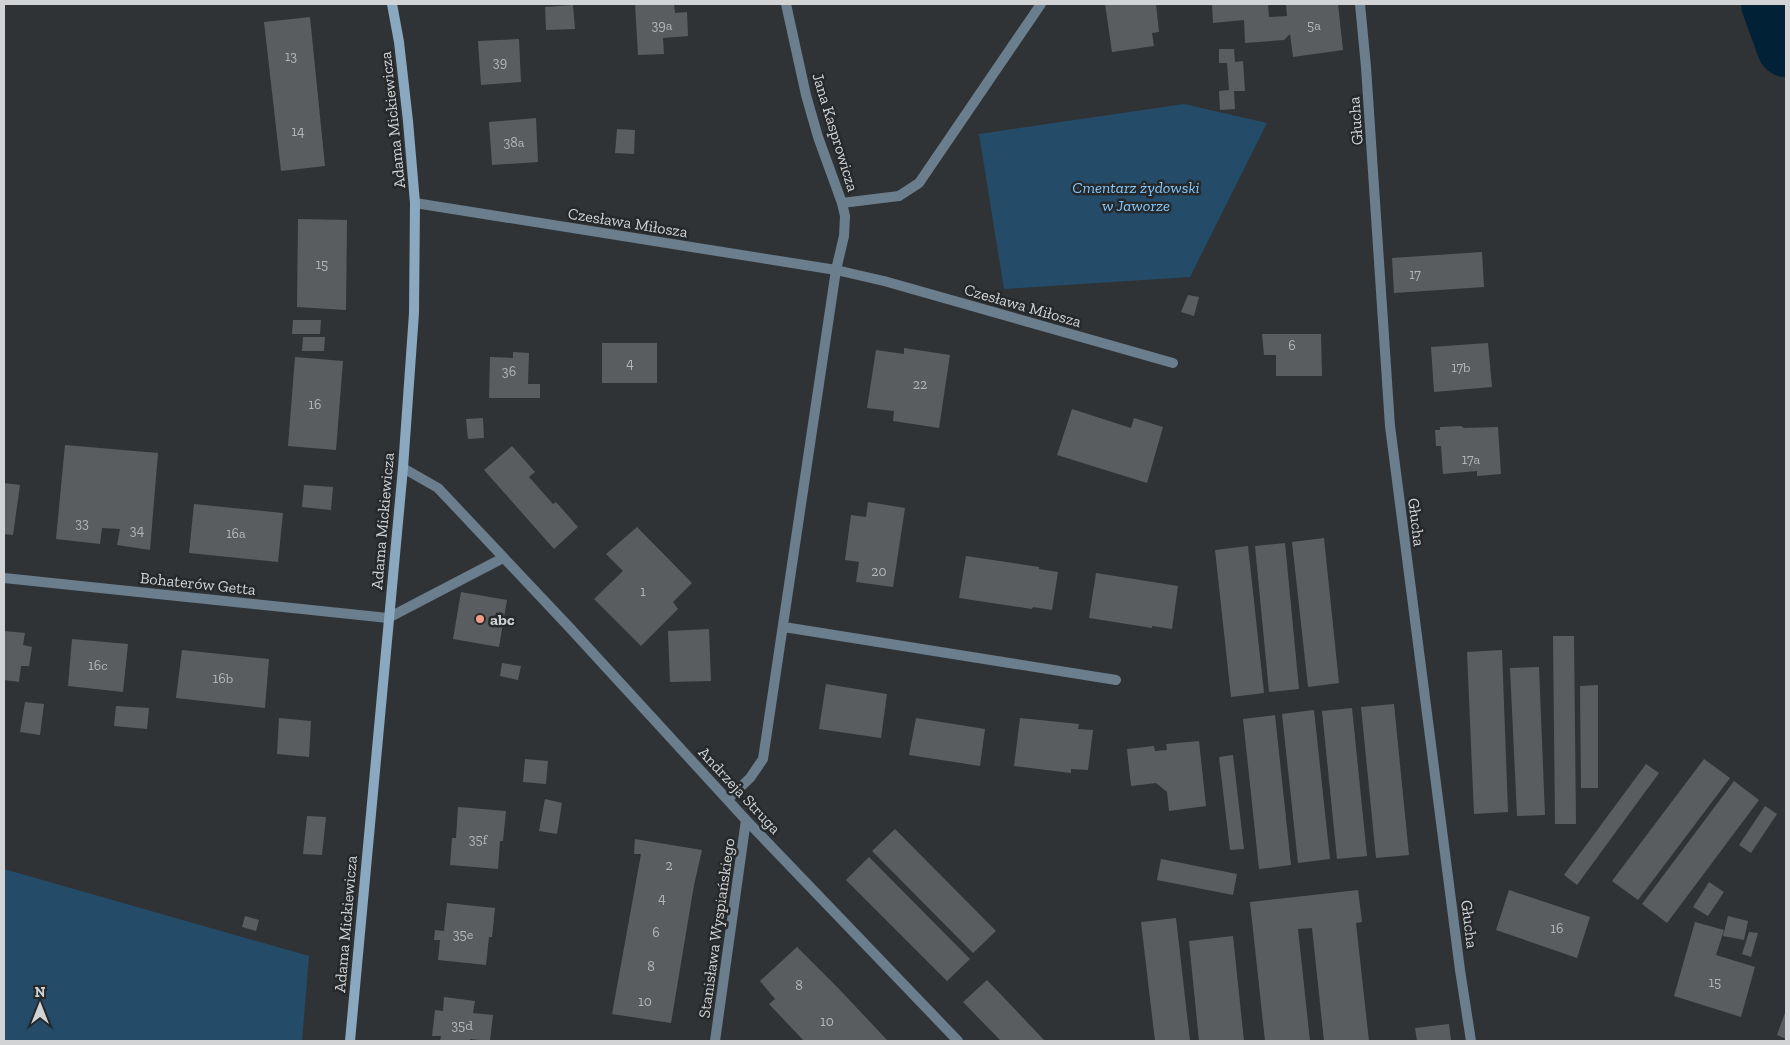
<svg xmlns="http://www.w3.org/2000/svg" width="1790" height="1045" viewBox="0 0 1790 1045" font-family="'Zilla Slab',serif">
<rect width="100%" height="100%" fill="#303335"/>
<path fill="#244b68" d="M1184,104L1267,123L1190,277L1004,289L979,134Z
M4,869L309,956L302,1041H4Z"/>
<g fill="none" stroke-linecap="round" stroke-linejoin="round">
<path stroke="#012137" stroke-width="58" d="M1770,4L1786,48"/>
</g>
<path fill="#5a5d5f" d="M635,4H674L675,13L687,12L688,36L663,38L664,54L638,55Z
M1105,4H1156L1159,32L1152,33L1154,46L1112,52Z
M1212,4H1268L1269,17L1287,16L1286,4H1338L1343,50L1293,57L1290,34L1284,40L1245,43L1244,20L1213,23Z
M573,5L575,29L546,30L545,7Z
M310,17L325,166L281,171L264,22Z
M519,39L521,82L481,85L478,41Z
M1219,49H1234L1235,62L1243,61L1245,91H1234L1235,109L1220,110L1219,91L1229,90L1227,63H1219Z
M536,118L538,162L492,165L489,122Z
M617,129L635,130L634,154L615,153Z
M298,219L347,220L346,310L297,307Z
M1482,252L1484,287L1394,293L1392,258Z
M1188,295L1199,297L1194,316L1181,312Z
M293,320H321L320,334H292Z
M1262,334H1321L1322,376H1276V355H1264Z
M303,337H325L324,351H302Z
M602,343H657V383H602Z
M1488,343L1492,387L1434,392L1431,347Z
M904,348L950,355L939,428L893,421L894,411L867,408L876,350L904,354Z
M513,352L529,353L528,384H540V398H489L490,357L513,358Z
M295,357L343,361L336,450L288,446Z
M1072,409L1131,428L1134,418L1163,427L1147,483L1057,455Z
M483,418L484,438L468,439L466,419Z
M1461,426L1464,428L1498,427L1501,474L1477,476V471L1443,474L1441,446H1436L1435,430H1440V427Z
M65,445L158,453L150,550L117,545L120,529L102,528L100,544L56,539Z
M512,446L535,472L529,477L553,504L556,502L578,527L554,549L484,470Z
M4,483L20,485L13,535L4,534Z
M304,485L333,487L331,510L302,507Z
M868,502L905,508L893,587L856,582L859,562L845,560L851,515L866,517Z
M194,504L283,513L278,562L189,553Z
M637,527L692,583L673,602L678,609L641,646L594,599L623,571L606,554Z
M1324,538L1339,683L1308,687L1292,542Z
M1285,543L1299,689L1269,692L1255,546Z
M1248,546L1264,693L1231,697L1215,550Z
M966,556L1039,567V569L1058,572L1052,610L1033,607L1032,609L959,598Z
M1096,573L1178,586L1172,629L1152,626V628L1089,618Z
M461,592L507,600L499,647L453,639Z
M709,629L711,681L670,682L668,631Z
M4,631L25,633L23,645L32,647L29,666H21L19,682L4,680Z
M1553,636H1574L1576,824H1555Z
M72,639L128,644L123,692L68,686Z
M182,650L269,659L265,708L176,698Z
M1502,650L1508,812L1474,814L1467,652Z
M502,663L521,666L518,680L500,676Z
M1539,667L1545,815L1517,816L1510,668Z
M826,684L887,694L881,738L819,729Z
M1598,685V788H1581L1580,686Z
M25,702L44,704L40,735L20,732Z
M1394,704L1409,855L1376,858L1361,707Z
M116,706L149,708L147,729L114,726Z
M1352,708L1367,856L1337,859L1322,711Z
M1314,710L1330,859L1298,863L1282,714Z
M1275,715L1291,865L1259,869L1243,719Z
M279,718L311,721L309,757L277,754Z
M916,718L985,729L980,766L909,755Z
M1020,718L1079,724L1078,729L1093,730L1088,770L1071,769V773L1014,766Z
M1199,741L1206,806L1169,811L1167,792L1156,783L1131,786L1127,749L1154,746L1155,751L1167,750L1166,744Z
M1233,755L1244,849L1230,850L1219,757Z
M525,759L548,761L546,784L523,782Z
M1704,759L1730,778L1638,900L1612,881Z
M1646,764L1659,773L1577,885L1564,875Z
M1734,781L1759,800L1667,923L1642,904Z
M545,799L562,803L557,834L539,831Z
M1765,806L1777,814L1751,853L1739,845Z
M458,807L506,811L503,841H500L498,869L450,865L452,838H456Z
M307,816L326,817L322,855L303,854Z
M895,829L996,931L973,953L872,851Z
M635,839L702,850L694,885L671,1023L612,1014L641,854H634Z
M869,857L970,959L947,981L846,880Z
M1161,859L1237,874L1233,895L1157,880Z
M1709,882L1724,892L1708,916L1693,907Z
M1358,890L1362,922L1356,923L1369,1041H1324L1312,928L1298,929L1310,1041H1265L1250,902Z
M1509,890L1590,917L1577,958L1496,930Z
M447,903L495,908L492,937H489L486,965L438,960L440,940H434L435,930L444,931Z
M245,916L259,920L256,931L242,927Z
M1728,916L1748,921L1744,940L1723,936Z
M1176,918L1190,1041H1155L1141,922Z
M1695,922L1724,930L1716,955L1755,967L1741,1017L1674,996Z
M1749,932L1758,933L1751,957L1742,954Z
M1233,936L1244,1041H1199L1189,941Z
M797,947L839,989L888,1041H804L769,1004L775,999L760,981Z
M987,980L1045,1041H1001L963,1002Z
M444,997L475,1001L473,1013L493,1015L490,1041L470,1039V1041H440L441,1036H432L435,1010L443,1011Z
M1786,1010V1039L1777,1035Z
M1449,1024L1451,1041H1417L1415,1028Z"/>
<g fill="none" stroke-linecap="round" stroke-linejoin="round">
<path stroke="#6b7e8d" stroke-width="10" d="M1360,4L1366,67L1390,426L1460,970L1471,1041
M415,203L836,270L884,281L1173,363
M842,203L899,196L919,183L1041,4
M403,468L438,488L570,628L746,820L958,1041
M4,578L388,618L503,558
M784,627L1116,680
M728,799L750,778L763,759L836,270L844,236L845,216L842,203L818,137L806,95L786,4
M715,1041L746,820"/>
<path stroke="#8aa8c0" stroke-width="10" d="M350,1041L403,468L414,313L415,203L408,121L399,42L392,4"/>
</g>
<circle fill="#f49d8b" stroke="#26292b" stroke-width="2" cx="480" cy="619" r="5"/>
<g text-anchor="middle" stroke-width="5" stroke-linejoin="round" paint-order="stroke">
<g font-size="14" fill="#b3b6b7">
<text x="662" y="30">39a</text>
<text x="1314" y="30">5a</text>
<text x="291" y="61">13</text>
<text x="500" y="67">39</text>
<text x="298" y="136">14</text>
<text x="514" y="147">38a</text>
<text x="322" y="269">15</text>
<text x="1415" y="279">17</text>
<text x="1292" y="350">6</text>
<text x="630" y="368">4</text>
<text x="1461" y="372">17b</text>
<text x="509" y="376">36</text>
<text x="920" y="389">22</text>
<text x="315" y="409">16</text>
<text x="1471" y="464">17a</text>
<text x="82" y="528">33</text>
<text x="137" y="535">34</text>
<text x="236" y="538">16a</text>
<text x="879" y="576">20</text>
<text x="643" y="596">1</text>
<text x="98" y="670">16c</text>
<text x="223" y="683">16b</text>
<text x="478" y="844">35f</text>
<text x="669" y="870">2</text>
<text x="662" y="903">4</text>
<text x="1557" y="933">16</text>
<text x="656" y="937">6</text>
<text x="463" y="939">35e</text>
<text x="651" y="971">8</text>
<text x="1715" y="987">15</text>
<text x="799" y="990">8</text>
<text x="645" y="1006">10</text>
<text x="827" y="1026">10</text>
<text x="462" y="1030">35d</text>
</g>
<g font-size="16" fill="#d1d3d4" stroke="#26292b">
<text transform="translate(392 120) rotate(-96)" y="6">Adama Mickiewicza</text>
<text transform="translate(1355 121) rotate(-94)" y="6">Głucha</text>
<text transform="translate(836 132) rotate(73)" y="6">Jana Kasprowicza</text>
<text transform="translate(628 222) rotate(9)" y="6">Czesława Miłosza</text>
<text transform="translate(1023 305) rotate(16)" y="6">Czesława Miłosza</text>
<text transform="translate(382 521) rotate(-85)" y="6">Adama Mickiewicza</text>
<text transform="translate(1417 522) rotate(83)" y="6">Głucha</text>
<text transform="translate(198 583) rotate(6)" y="6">Bohaterów Getta</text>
<text transform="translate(740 790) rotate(47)" y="6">Andrzeja Struga</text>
<text transform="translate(345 924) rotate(-85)" y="6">Adama Mickiewicza</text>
<text transform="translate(1470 924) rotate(83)" y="6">Głucha</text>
<text transform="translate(716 928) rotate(-82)" y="6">Stanisława Wyspiańskiego</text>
</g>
<g font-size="16" font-style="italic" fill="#84c8fc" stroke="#26292b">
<text x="1136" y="193">Cmentarz żydowski<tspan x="1136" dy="18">w Jaworze</tspan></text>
</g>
<g font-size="16" font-weight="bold" fill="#d1d3d4" stroke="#26292b" text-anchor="start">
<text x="490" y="625">abc</text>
</g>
</g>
<rect width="1790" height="1045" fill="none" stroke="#d1d3d4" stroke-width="10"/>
<g transform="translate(40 1005)" stroke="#26292b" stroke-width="4" paint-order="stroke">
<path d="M0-4L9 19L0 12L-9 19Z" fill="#d1d3d4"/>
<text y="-8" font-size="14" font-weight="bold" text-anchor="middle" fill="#d1d3d4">N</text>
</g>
</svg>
